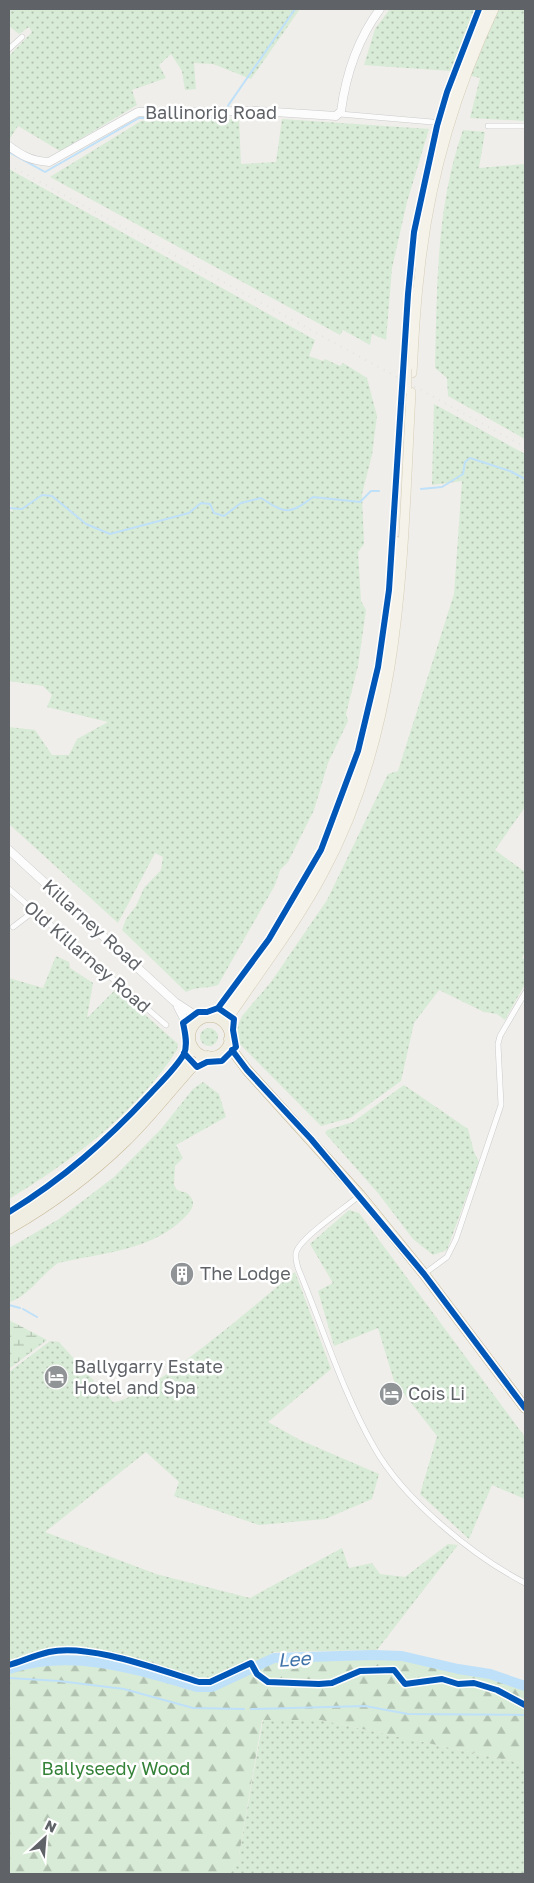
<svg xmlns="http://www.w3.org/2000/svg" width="534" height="1883" viewBox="0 0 534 1883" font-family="'Golos Text',sans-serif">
<defs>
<pattern id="grass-dots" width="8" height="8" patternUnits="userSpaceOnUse" patternTransform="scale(1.25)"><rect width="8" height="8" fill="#d8ebd6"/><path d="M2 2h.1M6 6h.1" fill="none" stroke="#b2c2b1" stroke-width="1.8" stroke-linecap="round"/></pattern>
<pattern id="forest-firs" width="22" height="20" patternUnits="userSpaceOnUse" patternTransform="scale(1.25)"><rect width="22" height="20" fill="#d8ebd6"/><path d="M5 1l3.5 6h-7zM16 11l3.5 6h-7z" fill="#b2c2b1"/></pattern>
<pattern id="wetland-marsh" width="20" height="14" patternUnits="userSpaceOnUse" patternTransform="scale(1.25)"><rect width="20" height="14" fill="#d8ebd6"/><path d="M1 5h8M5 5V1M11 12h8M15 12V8" fill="none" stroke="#b2c2b1"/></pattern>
</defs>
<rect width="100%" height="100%" fill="#efeeea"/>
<path fill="url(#grass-dots)" d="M9,9H300L251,79L213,64L194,63L196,89L185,90L182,71L171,54L159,65L166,78L132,90L137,105L60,151L18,126L9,140V56L32,32L29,27L19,34L9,26Z
M390,9H525V121L470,118L480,78L450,71L364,65L375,29Z
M239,119L241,164L276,162L282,119L429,129L407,202L392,268L386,340L372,334L370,345L343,330L340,335L50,177L141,121Z
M463,130L485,132L479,168L525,164V439L448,396L447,378L435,368C437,288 436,206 463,130Z
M9,169L315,340L309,356L323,361L325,359L340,366L343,363L367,378L377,416L372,455L362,494L364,544L358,552L361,601L366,610L358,666L346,714L348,721L328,763L314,810L288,862L280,870L275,885L218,985C206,989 197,986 186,992L122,930L126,919L136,906L144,888L161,870L163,857L155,853L118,923L9,824V727L35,730L52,755H69L77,739L108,722L47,707L52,695L43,686L9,681V510L13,512L9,499Z
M434,404L525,454V807L495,850L525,872V952L522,958L525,960V984L505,1020L497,1014L484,1012L439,990L414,1023L401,1081L350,1118L321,1126L238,1042L237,1028L242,1016L271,982L327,900L388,774L398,771L454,594L462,481L432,485Z
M56,956L69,962L70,968L93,983L87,1018L116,989L178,1044L177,1050C136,1113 72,1161 9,1199V978L43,988Z
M200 1037a9 9 0 1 1 18 0a9 9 0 1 1-18 0Z
M203,1082L219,1094L226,1117L176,1145L183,1158L175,1166L174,1185L177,1190C183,1193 185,1190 190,1196C196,1203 192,1210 186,1216C155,1250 102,1253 58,1263C42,1274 27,1298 9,1302V1248L59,1219L114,1177L161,1129L193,1089Z
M404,1085L468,1129L474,1152L479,1162L447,1250L433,1255L413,1239L378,1193L325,1133L327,1130L353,1122Z
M349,1210L359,1213L525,1437V1499L492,1485L469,1539L420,1494L437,1436L394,1381L378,1328L334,1346L318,1291L333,1283L310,1244Z
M295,1272L331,1369L268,1422L300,1440L379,1474L372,1499L325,1519L259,1525L174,1496L179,1482L146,1452L45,1532L156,1574L250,1598L342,1548L349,1568L372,1563L380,1574L405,1577L448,1544L458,1545L377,1650L274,1652L253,1664L252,1661L209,1681L196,1680L101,1652C81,1650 59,1647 39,1652C28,1654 19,1660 9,1662V1372L50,1341L59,1342L113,1402C145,1401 263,1298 295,1272Z
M263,1720H321L525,1764V1874H229L238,1861Z"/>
<path fill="url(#forest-firs)" d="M394,1652C438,1662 483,1668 525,1682V1764L321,1720H262L238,1861L229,1874H9V1667L45,1656H95L131,1664L198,1684L210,1683L274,1653Z"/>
<path fill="url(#wetland-marsh)" d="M9,1320L47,1340L9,1369Z"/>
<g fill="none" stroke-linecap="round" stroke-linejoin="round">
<path stroke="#bfe0f9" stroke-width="2" d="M225,110L295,9
M9,152L45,172L139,118H221L222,116
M421,489L442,487L463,474L465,462L470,458L510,471L525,479
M9,508L22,509L42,495L52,496L86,524L110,534L189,513L201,503L210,504L214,513L224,516L241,503L261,498C286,514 289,515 313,497L360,502L371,491H379
M9,1305L20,1308
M23,1309L37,1317
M9,1678L59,1681L124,1689L193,1708L244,1709
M251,1709L365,1706L408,1714L525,1715"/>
<path stroke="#bfe0f9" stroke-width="10" d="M9,1669C73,1648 135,1669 197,1687H212L274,1658L373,1655L402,1656L458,1669L490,1674L525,1686"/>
<g stroke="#cbcccc" stroke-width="6">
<path id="street" d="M9,49L22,37
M340,114L432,122
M488,126H525
M9,889L166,1025
M13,927L34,911
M360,1195C347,1207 299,1238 296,1253C295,1258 297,1264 298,1268C323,1328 342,1391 374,1447C403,1499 473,1556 525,1583
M424,1274L447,1257L456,1239L501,1105L498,1044L500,1036L525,993"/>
</g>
<g stroke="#cacacb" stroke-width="9">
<path id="secondary" d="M9,146C22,156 32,161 49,162L138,112L259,111L336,116L341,111C346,74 357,40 380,9
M9,850L175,1002L201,1019
M178,1007L191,1032"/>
</g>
<g stroke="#d7ceb8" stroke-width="10">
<path id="primary" d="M415,264C425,175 449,91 486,9
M409,339L412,292
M412,373C414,341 415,310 419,278C428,185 454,94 494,9
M214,1017C237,999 252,973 268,950C353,828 391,687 396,541
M227,1027L232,1013C263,967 297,923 323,874C404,724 402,558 411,392"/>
</g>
<g stroke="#c8b996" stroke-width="11">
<path id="highway" d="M190 1037a20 20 0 1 1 40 0a20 20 0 1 1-40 0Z
M229,1039L232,1050L247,1070L360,1195L424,1274L525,1408
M9,1220C72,1184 159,1112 193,1047
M9,1229C51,1205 90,1176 125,1142C150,1118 171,1090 194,1065L208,1056"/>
</g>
<use href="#street" stroke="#fdfcfc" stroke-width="5"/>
<use href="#secondary" stroke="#fdfcfc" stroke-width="8"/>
<use href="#primary" stroke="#f4f2e9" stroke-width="9"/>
<use href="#highway" stroke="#f0ede3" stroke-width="10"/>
<path stroke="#e4e4e4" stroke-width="2" stroke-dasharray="1 6" stroke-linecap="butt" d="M9,165L525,447"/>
<g stroke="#d7ceb8" stroke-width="10" stroke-linecap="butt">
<path id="primary-bridge" d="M407,389V369"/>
</g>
<use href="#primary-bridge" stroke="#f4f2e9" stroke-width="9"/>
<g stroke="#fff" stroke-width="9">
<path id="cycleway" d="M232,1050L247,1070L311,1139L424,1274L525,1408
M184,1053L197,1067L207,1062L222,1061L236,1047L233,1030L234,1019L218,1008
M9,1212C63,1179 106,1141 149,1095C160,1083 176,1068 184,1054C188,1045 185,1032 183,1023L198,1012H207L218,1008L269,939L321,850L358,751L378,667L389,590L408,294L414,232L437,126L447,92L479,9
M9,1665C22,1661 36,1655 49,1652C89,1643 159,1670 199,1682H210L251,1663L257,1674L268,1682L319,1684L332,1683L360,1671L394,1670L405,1684L442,1679L458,1684L474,1683L497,1690L525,1705"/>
</g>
<use href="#cycleway" stroke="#0057b8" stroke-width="6"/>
</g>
<defs>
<g id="building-disc" transform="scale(1.25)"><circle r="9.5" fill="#919496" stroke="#fff"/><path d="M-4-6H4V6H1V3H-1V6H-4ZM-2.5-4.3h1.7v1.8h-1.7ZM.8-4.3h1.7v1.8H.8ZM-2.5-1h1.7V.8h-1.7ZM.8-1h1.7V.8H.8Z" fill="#fff"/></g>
<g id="hotel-disc" transform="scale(1.25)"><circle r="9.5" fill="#919496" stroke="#fff"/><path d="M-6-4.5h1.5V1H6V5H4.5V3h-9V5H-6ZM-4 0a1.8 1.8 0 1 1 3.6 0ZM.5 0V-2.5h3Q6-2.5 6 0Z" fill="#fff"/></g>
</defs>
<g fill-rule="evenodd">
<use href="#building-disc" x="182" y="1274"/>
<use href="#hotel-disc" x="56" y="1377"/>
<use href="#hotel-disc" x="391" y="1394"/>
</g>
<g text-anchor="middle" stroke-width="5" stroke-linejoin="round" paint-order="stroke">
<g font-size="18" fill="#5f6368" stroke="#fff">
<text x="211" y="119">Ballinorig Road</text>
<text transform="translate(92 925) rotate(42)" y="6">Killarney Road</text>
<text transform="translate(87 957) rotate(41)" y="6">Old Killarney Road</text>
</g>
<g font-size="18" fill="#5f6368" stroke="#fff" text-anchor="start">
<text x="200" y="1280">The Lodge</text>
<text x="74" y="1373">Ballygarry Estate<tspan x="74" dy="21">Hotel and Spa</tspan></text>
<text x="408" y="1400">Cois Li</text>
</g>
<g font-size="18" fill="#348238" stroke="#fff">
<text x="116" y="1775">Ballyseedy Wood</text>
</g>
<g font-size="19" font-style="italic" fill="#4174aa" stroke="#fff">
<text transform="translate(294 1659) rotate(-4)" y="7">Lee</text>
</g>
</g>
<rect width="534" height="1883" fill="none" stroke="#5f6368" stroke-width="20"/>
<g transform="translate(45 1838) rotate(26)" stroke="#ffffff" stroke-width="4" paint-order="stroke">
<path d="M0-4L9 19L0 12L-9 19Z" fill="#5f6368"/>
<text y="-8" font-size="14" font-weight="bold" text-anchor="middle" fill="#5f6368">N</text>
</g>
</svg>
